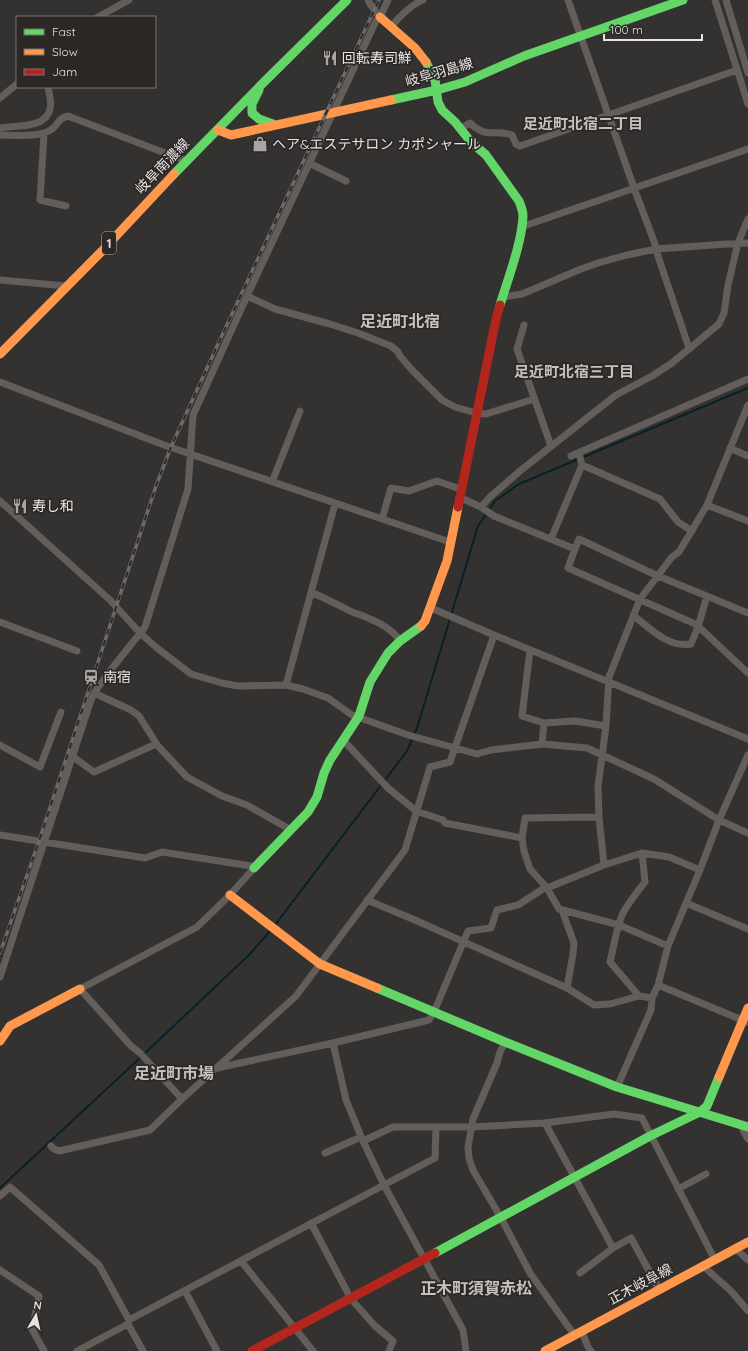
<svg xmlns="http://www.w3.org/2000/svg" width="748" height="1351" viewBox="0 0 748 1351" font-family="Quicksand,'Noto Sans JP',sans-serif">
<rect width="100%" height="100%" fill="#343231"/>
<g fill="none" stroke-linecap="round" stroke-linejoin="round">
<path stroke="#052229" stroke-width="2" d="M489,510L495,501L519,484L748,388
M275,925L407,751L417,728L478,526L486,514
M144,1054L249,955L271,930
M0,1188L141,1057"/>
<path stroke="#645e5b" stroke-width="7" d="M368,0L370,4L380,17
M568,0L634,188L655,244L658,256L689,348
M715,0L748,104
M726,0L748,73
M98,17L129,0
M391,27C400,16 410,5 423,0
M0,98L17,84
M0,128C15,125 46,129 50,109C52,103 49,93 48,87
M460,129L470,123C474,127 478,130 484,132C493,134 503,131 512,135L516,144L520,146L737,70
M44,134L40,200L66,206
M0,135C14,135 41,138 52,129C60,123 57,119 68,116L186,161
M309,163L346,181
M521,227L748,149
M0,280L66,286
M247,296L275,309L330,324L358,333L391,346L398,352L400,356L412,370L442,400L455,407L476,413L486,414L534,399
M503,297L522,294L581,269L598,263L627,255L656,249L727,244L748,243
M524,325L517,349L551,446
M0,382L164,445L450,542
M730,448L748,456
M579,453L582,465L660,499L678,522L692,531
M571,456L748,379
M272,482L300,411
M459,497L481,507L494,516L575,549L579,539L658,576L748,613
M0,501L110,600L140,633L157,648L191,674L222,683L238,686L286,685L303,689L328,698L352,715L408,735L477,754L491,750L542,744L587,748L654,779L719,820L748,833
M707,505L748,521
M481,507L490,497L520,471L616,395L652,376L672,363L719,324L724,313L728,285L738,243L748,219
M382,519L391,488L409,491L437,481L460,489
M551,539L582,465
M575,549L568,568L693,623L700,628L748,673
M311,592C324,598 337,604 350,611C367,618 389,624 400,641
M431,608L494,635L748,739
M634,616C651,629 668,648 691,644L698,627L707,596
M0,622L77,651
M530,650L522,716L544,723L575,721L606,726
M286,685L335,504
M94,693L131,710L139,716L158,746L187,777L222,796L247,805L291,830
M343,740L388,788L416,811L443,820L445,823L522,838L525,818L599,817
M542,744L544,723
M0,745L40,767L61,712
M72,756L94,772L156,744
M0,835L145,858L162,852L251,866L254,868L230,895L197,927L80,989L131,1046L140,1053L182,1099
M522,838L524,851L530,869L547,888L559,909L619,925L668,946
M604,865L599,817L598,786L606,726L609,677L640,599L672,557L679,552L707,505L748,405
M547,888L604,865L642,853L669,857L700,870
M367,900L415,920L567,988L594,1005L610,1004L639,996L652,998L658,985L668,946L700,870L719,820L748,755
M686,903L748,929
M562,910L574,943L573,954L567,988
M0,977L90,703L94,693L113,667L145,627L188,489L193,415L247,296L376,21L380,17L388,0
M658,985L747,1022
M639,996L610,962C614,946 616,928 623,913C629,902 637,892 645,882L642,853
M505,1042L500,1052L497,1063L473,1119L468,1147L469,1158L473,1170L501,1218L530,1273L575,1336
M333,1043L346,1100L363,1141L384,1185L463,1330L466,1351
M217,1068L333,1043L429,1020L434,1012L468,931L491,928L497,910L518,905L546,887
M617,1087L651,1010L652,998
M545,1123L613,1248L631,1238L659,1289
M744,1126L743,1130L748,1139
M363,1141L393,1127H472L545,1123L614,1114L642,1118L715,1260
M51,1146L54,1149L59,1151L150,1130L182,1099L296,996L405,850L430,767L450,762L494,635
M325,1153L361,1137
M678,1189L706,1174
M0,1196L10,1187L99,1265L129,1320L128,1324L143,1351
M311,1223L351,1299L375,1326L393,1341L389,1351
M736,1249L748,1260
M241,1261L313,1351
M703,1266L731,1291L748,1311
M0,1270L39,1296L32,1329L44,1351
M580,1273L613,1248
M185,1291L217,1351
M129,1320L435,1158L436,1127
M582,1332L588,1347L591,1351
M77,1351L128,1324"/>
<path stroke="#63d668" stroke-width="9" d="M426,62L435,80L438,102L442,110L455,122L471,142L486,155L519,201C521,206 523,211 523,216C522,242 508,279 500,305
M259,90L252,104V113L259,119L273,124
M391,100L437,90L465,82L524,56L683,0
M174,174L262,84L347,0
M254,868L308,812L317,797L324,773L330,760L359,716L370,682L388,653L400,641L421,626
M377,988L505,1042L617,1087L748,1127
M435,1253L650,1136L700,1112L707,1106L719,1077"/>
<path stroke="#ff974d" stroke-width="9" d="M380,17L415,48L426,62
M218,130L231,135L391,100
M0,354L102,251L174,174
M421,626L425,621L447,561L458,507
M230,895L320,964L377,988
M0,1041L10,1026L80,989
M719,1077L748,1008
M545,1351L748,1242"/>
<path stroke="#b3261e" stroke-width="9" d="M458,507L496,319L500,305
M252,1351L435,1253"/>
<g stroke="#6c6968" stroke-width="3.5">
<path id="rail" d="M0,953L39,841L156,486L171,447L218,344L379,0"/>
</g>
<use href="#rail" stroke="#2b2826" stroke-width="2" stroke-dasharray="6" stroke-linecap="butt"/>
</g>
<defs>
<g id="restaurant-bare" transform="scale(1.2)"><path d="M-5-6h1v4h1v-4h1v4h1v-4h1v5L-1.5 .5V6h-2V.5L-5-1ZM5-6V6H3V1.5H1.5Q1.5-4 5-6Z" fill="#a8a5a4" stroke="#2b2826" stroke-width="2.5" paint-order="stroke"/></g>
<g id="shop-bare" transform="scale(1.2)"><path d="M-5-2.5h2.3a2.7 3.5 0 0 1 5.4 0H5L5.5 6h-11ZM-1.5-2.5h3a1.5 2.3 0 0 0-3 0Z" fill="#a8a5a4" stroke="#2b2826" stroke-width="2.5" paint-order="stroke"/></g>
<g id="station-bare" transform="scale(1.2)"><path d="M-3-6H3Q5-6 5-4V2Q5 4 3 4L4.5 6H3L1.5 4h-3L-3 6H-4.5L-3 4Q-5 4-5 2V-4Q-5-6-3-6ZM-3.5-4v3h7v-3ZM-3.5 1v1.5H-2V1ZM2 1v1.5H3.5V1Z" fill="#a8a5a4" stroke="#2b2826" stroke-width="2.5" paint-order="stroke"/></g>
</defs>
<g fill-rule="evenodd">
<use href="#restaurant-bare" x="330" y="58"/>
<use href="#shop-bare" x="260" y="144"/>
<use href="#restaurant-bare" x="20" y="506"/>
<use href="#station-bare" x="91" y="677"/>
</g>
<g text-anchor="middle" stroke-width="3.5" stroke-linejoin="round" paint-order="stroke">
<rect fill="#2b2826" stroke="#aeabaa" stroke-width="1" x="102" y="232" width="14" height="22" rx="3"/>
<g font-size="13" font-weight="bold" fill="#e6e3e2">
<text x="109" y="248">1</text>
</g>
<g font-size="14" fill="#e6e3e2" stroke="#2b2826" text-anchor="start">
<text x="342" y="63">回転寿司鮮</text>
<text x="272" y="149">ヘア&amp;エステサロン カポシャール</text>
<text x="32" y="511">寿し和</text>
<text x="103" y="682">南宿</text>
</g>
<g font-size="14" fill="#e6e3e2" stroke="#2b2826">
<text transform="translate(439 72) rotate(-16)" y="5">岐阜羽島線</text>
<text transform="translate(162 166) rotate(-46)" y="5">岐阜南濃線</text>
<text transform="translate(640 1284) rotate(-28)" y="5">正木岐阜線</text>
</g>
<g font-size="15" font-weight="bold" fill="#c6c1be" stroke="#2b2826">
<text x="583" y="129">足近町北宿二丁目</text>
<text x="574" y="377">足近町北宿三丁目</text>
</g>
<g font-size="16" font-weight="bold" fill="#c6c1be" stroke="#2b2826">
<text x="400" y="327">足近町北宿</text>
<text x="174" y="1079">足近町市場</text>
<text x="476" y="1294">正木町須賀赤松</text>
</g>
</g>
<rect x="16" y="16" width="140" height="72" fill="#2b2826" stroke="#767371"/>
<rect x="24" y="29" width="20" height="6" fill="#63d668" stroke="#767371"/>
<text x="52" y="36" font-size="12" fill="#e6e3e2">Fast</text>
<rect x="24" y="49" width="20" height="6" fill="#ff974d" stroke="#767371"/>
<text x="52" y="56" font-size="12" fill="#e6e3e2">Slow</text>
<rect x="24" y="69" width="20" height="6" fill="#b3261e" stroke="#767371"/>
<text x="52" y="76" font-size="12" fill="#e6e3e2">Jam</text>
<g transform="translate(36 1315) rotate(9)" stroke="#2b2826" stroke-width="3" paint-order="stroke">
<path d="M0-3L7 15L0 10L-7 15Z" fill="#e6e3e2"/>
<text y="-6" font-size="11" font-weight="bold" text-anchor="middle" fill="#e6e3e2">N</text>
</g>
<path d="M604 34v6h98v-6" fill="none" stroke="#e6e3e2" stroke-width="2"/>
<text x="610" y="34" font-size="12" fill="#e6e3e2" stroke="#2b2826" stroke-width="3" paint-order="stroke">100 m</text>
</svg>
